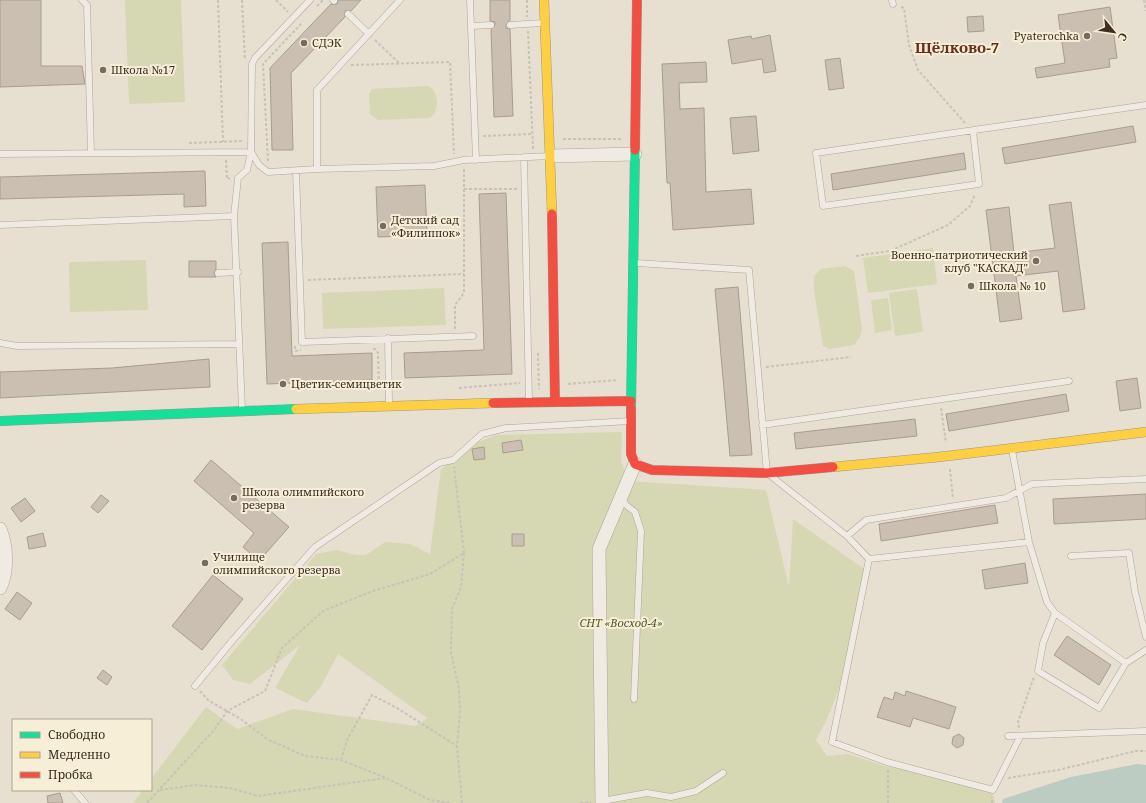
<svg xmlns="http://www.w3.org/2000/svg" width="1146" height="803" viewBox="0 0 1146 803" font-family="'Noto Serif',serif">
<rect width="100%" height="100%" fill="#e7e0d1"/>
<path fill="#d6d7b3" d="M125,0H181L185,102L129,104Z
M428,86C439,90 440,114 429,118L378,120L370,114L369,94L372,89Z
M933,248L937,284L868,293L863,258Z
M146,260L148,310L70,312L69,262Z
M845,266L854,271L862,329L860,337L854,345L829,349L823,346L814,291V276L821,269Z
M444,288L446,325L323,329L322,293Z
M917,289L923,332L895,336L889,293Z
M888,298L892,330L875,333L871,300Z
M622,432L621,461L628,481L766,490L789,587L793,519L867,571C854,628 846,689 816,740L827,756L848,754L885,766L991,788L995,803H133L143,790H151V779L206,707L237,729L293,709L416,726L427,718L338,654L320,688L307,703L275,688L300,645L250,684L233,680L222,665L316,554L337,550L355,555H366L385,542L410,544L430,554L441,469L476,443L496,435Z"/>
<path fill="#bcccc2" d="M1137,764L1146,765V803H1002L1003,799L1071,777Z"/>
<path fill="#cbbfb2" stroke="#a89c90" d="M0,0H41V66H82L85,84L0,87Z
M338,0H361L351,11H345V17L291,73L293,150H272L270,68L331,4H337Z
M490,0H510V20L506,25V28L510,29L513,116L494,117L491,30L495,25V22L490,21Z
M1110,7L1117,58L1109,59L1110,67L1037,78L1035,68L1065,63L1058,15Z
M983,16L984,31L968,32L967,17Z
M770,35L776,71L764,73L762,59L732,64L728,40L751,36L752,39Z
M840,58L844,88L829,90L825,60Z
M706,62L707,82L679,83L680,109L704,108L706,192L751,189L754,224L673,230L670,183H667L662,64Z
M756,116L759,151L733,154L730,118Z
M1133,126L1136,142L1005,164L1002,148Z
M964,153L966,169L833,190L831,174Z
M205,171L206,206L184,207V194L0,199V177Z
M425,185L427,235L378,237L376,187Z
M506,193L512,374L405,378L404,353L484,350L479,194Z
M1071,202L1085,309L1063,312L1058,271L1016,276L1022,319L1000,322L986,210L1009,207L1014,253L1055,248L1049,205Z
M288,242L292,356L372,353V380L267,384L262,243Z
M189,261H216V269L214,273L216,277H189Z
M738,287L752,455L730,456L715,289Z
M209,359L210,387L0,398V372L112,368Z
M1137,378L1141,408L1120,411L1116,381Z
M1066,394L1069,411L949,431L946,414Z
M915,419L917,436L796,449L794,433Z
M521,440L523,450L503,453L502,443Z
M484,447L485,459L474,460L472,449Z
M211,460L289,527L259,561L243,547L254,533L194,481Z
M1146,494V519L1054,524L1053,499Z
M101,495L109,501L98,513L91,507Z
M25,498L35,511L21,522L11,508Z
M995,505L998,523L881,541L879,524Z
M43,533L46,546L29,549L27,537Z
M512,534H524V546H512Z
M1025,563L1028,583L985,589L982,570Z
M213,575L243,599L202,650L172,626Z
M17,592L32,603L20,620L5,609Z
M1067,636L1111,665L1099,685L1054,655Z
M103,670L112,677L107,685L97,678Z
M906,691L956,707L949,729L913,718L910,727L877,717L884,697L893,700L895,692L905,696Z
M959,734L964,738L963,745L957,748L952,744L953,737Z
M60,793L63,803H48L47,796Z"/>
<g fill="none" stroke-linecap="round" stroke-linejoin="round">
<g stroke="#ada599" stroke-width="7">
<path id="lane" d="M82,0L87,5L91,153
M310,0L255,58L252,64L251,152L259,165L268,172L317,169V90L400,0
M333,0L334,1
M470,0L476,160
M892,0L893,4
M348,14L369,34
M510,25L543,23
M472,26L491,25
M973,131L979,184L823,206L816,153L1146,105
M0,154L251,152L247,170L238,178L234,216L242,410
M524,157L529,401
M317,169L434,166L464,160L550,156
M296,171L302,342L473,336
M0,225L234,216
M636,263L749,270L767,473L847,536L869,559
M218,273L238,272
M388,338L389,403
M0,343L17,346L239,344
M762,425L1069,381
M1012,450L1029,542L1047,602L1055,613L1126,663
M621,498L626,505L635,512L641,531L634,699
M847,536L866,520L1006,498L1032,484L1146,479
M1071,556L1129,553L1135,592L1146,637
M869,559L832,742L887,762L993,790L1020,737
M869,559L1029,542
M1055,613L1043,643L1038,671L1099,708L1126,663L1146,650
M195,686L232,641L315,547L439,463L453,460L482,434L506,428L630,421
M1008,736L1146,731
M74,790L85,803
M602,801L647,793L671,797L696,791L723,773"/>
</g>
<g stroke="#ada599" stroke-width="14">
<path id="street" d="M551,156L635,154
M0,529C7,546 8,572 0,588
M602,803L599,549L635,464"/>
</g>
<g stroke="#9c958a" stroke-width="10">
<path id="fast" d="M631,408L635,150
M0,421L296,409"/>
</g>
<g stroke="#9c958a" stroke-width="10">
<path id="slow" d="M544,0L552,214
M296,409L493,403
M833,467L939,457L1146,432"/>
</g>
<g stroke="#9c958a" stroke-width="10">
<path id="jam" d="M635,150L637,0
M552,214L555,402
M493,403L631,401
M631,408V454L635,464L652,470L767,473L833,467"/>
</g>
<path stroke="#c8c2b9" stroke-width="2" stroke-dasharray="3 2" stroke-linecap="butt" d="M218,0L223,142
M242,0L245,60
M276,0L288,12
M527,0V17
M1144,0L1146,11
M317,6L323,0
M901,7L904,8L909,45L918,70L965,123
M528,31L533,149
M375,40L400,64
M351,65L450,62L454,154
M483,136L532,134
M563,139H621
M189,143L243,141
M226,160L227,179L230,178
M268,161L263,64L301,24
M464,189H517
M856,256L890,251L948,225L970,206L975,194
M308,280L464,274
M455,329V305L464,293V169
M295,346V351L301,350
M373,349H375L378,353L379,391
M538,353L539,389
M766,367L851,357
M568,384L618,380
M459,388L520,383
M941,408L946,443
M950,469L953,499
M200,691L208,700L242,720L267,739L305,756L341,760L386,778L430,800L451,803
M1019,728L1018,722L1034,677
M341,760L347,740L372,695L397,708L457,746
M888,770V803
M1008,778L1058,770L1136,751H1146
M160,790L195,785L230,788L258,796L385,778
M147,803L215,729L227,711L265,691L282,648L323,611L373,591L430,574L464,553L454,467
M462,803L457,746L460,711L459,689L451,652L452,609L461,587L464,553
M580,803L591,802
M992,803V797"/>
<use href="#lane" stroke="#efebe3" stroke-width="6"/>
<use href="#street" stroke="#efebe3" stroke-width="13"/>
<use href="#fast" stroke="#16e098" stroke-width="9"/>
<use href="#slow" stroke="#ffcf43" stroke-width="9"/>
<use href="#jam" stroke="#f24e42" stroke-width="9"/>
</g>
<g fill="#786c5e" stroke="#f7eed8" stroke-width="1.5">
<circle cx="1087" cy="36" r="4"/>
<circle cx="304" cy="43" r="4"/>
<circle cx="103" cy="70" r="4"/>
<circle cx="383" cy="226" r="4"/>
<circle cx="1036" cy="261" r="4"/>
<circle cx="971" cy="286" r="4"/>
<circle cx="283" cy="384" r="4"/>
<circle cx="234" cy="498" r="4"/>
<circle cx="205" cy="563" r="4"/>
</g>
<g text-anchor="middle" stroke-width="4" stroke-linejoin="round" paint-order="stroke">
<g font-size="11" fill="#3d2e20" stroke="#f7eed8" text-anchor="start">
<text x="1079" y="40" text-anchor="end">Pyaterochka</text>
<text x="312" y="47">СДЭК</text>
<text x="111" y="74">Школа №17</text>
<text x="391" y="224">Детский сад<tspan x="391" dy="13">«Филиппок»</tspan></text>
<text x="1028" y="259" text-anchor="end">Военно-патриотический<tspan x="1028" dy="13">клуб "КАСКАД"</tspan></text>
<text x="979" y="290">Школа № 10</text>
<text x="291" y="388">Цветик-семицветик</text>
<text x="242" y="496">Школа олимпийского<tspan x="242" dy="13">резерва</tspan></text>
<text x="213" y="561">Училище<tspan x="213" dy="13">олимпийского резерва</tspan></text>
</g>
<g font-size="11" font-style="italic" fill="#4d5a26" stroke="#f7eed8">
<text x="621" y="627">СНТ «Восход-4»</text>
</g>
<g font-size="15" font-weight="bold" fill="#6b2e1e" stroke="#f7eed8">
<text x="957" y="53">Щёлково-7</text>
</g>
</g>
<rect x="12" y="719" width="140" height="72" fill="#f7eed8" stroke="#ada18e"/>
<rect x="20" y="732" width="20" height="6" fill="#16e098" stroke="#ada18e"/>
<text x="48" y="739" font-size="12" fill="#3d2e20">Свободно</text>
<rect x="20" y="752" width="20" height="6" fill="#ffcf43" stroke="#ada18e"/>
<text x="48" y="759" font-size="12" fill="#3d2e20">Медленно</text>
<rect x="20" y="772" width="20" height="6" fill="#f24e42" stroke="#ada18e"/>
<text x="48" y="779" font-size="12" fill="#3d2e20">Пробка</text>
<g transform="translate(1114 32) rotate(119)" stroke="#f7eed8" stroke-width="3" paint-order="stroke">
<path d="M0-3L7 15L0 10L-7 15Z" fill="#3d2e20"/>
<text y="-6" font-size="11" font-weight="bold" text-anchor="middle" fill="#3d2e20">С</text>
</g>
</svg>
